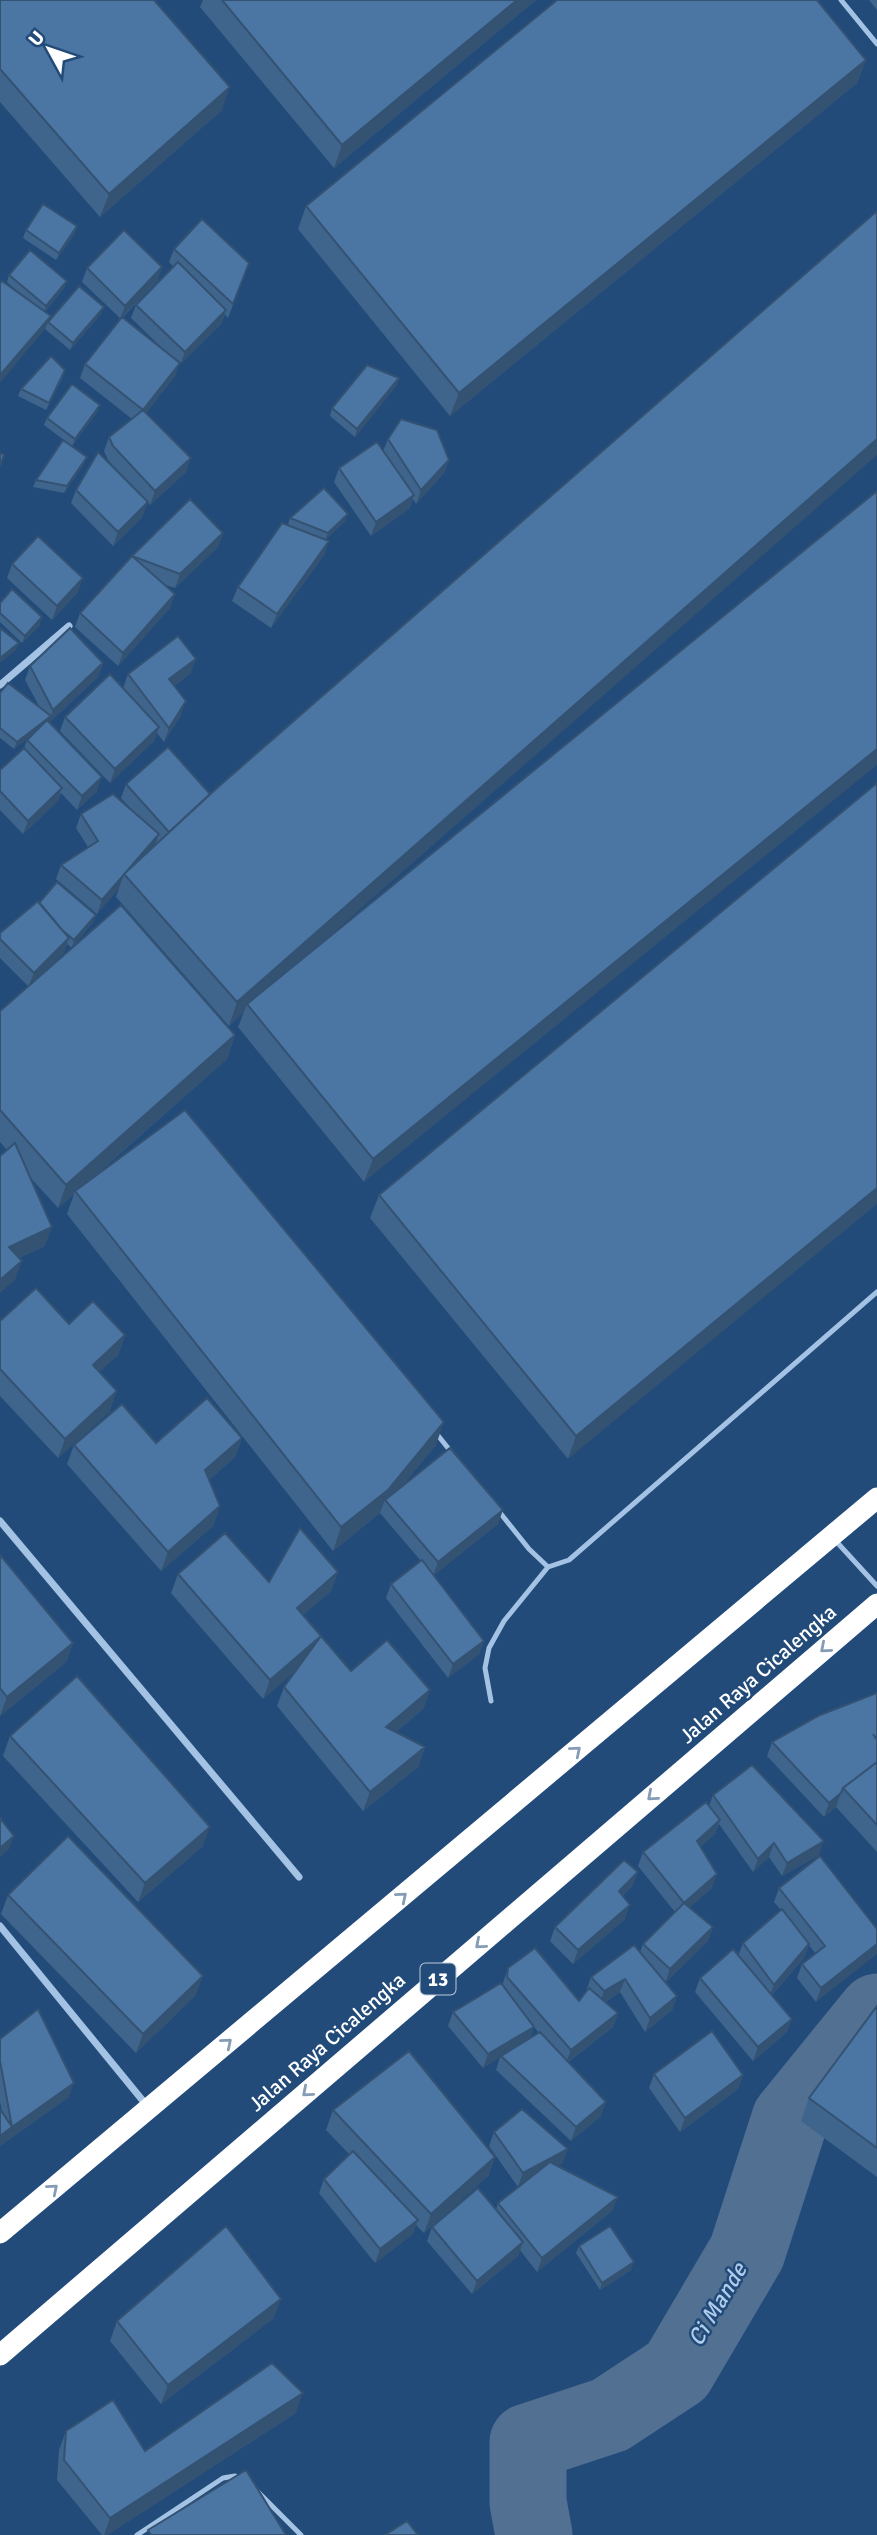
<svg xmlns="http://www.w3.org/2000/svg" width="877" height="2535" viewBox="0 0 877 2535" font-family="Signika,sans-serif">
<rect width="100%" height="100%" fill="#224b79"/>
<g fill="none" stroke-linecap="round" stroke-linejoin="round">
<path stroke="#527092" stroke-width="77" d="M534,2535L528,2502V2442L610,2415L677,2371L747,2252L790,2119L877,2012"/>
<path stroke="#a4c3e4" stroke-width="5" d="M841,0L877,44
M436,1433L452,1453
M497,1509L529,1549L548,1567
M834,1539L877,1586
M491,1701L485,1668L489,1648L504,1621L548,1567L569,1560L877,1292
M256,2490L301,2535
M137,2535L223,2478L235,2476L240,2479"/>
<path stroke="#a4c3e4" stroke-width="7" d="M0,685L69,626
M0,1521L299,1877
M0,1926L148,2107"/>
<path stroke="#fff" stroke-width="21" d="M0,2233L877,1498
M0,2355L877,1604"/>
</g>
<path fill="#40658c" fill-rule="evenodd" d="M0,0L222,110L100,217L0,102Z
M203,0H536L334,168L200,7Z
M869,0H877V10Z
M866,60L857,83L450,416L298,229L306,206Z
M26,230L75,233L56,260L23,238Z
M174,249L249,263L228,318L225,314L221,324L179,365L175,376L146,413L186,472L150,505L108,460L104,451L109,437L132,419L80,378L85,364L121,319L82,282L87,268L162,267L157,281L122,318L163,349L131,318L136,305L174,267L169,262Z
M9,275L67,281L64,288L45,312L51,316L48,322L104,307L101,314L70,350L45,329L22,295L7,282Z
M63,377L46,410L18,396L21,389Z
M399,378L396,386L355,437L330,416L332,408Z
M100,405L97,412L72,446L44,425L47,418Z
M388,439L449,460L444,473L416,504L413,499L409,509L371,536L334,482L339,468L383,451Z
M87,457L84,464L64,493L33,487L36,480Z
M76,490L143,516L113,546L71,503Z
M877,491L364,1182L238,1027L244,1012L229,1026L116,897L119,888L97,914L56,879L61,865L88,847L76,828L81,814L135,813L121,798L126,784L334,933Z
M290,518L345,521L325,540L329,541L324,555L271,628L232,601L238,587L288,525Z
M223,533L218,547L175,588L163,584L170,608L118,666L75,627L80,613L132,556Z
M12,564L78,592L52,620L7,578Z
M0,603L40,625L22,643L0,622Z
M103,663L98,677L50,722L97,791L77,810L61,793L57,802L23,834L0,810V770L24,748L27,740L29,737L14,749L0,738V693L40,708L25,680L30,666Z
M191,673L174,686L181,715L164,742L157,733L154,741L110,783L60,731L65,717L123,688L128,674Z
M877,783L568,1459L370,1218L379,1195Z
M39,903L96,915L93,922L72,948L67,944L64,952L41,975L235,1035L227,1059L89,1181L436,1445L402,1486L498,1524L434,1575L484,1641L479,1654L448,1678L386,1598L391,1584L421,1561L380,1513L333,1551L67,1214L74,1194L58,1208L29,1176L45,1246L19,1258L15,1280L7,1150L0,1142V1011L28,986L0,958V933Z
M0,1321L69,1324L125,1335L118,1355L99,1372L110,1411L58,1458L0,1396Z
M242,1438L235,1457L209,1480L220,1506L213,1526L161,1571L67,1464L74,1445Z
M0,1555L73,1643L66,1662L0,1716Z
M338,1572L331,1591L303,1615L351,1671L430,1690L423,1709L396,1732L425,1747L418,1767L363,1811L277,1706L284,1687L296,1670L263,1699L171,1593L178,1574L269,1582Z
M877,1693V1852L836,1807L824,1817L767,1756L772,1742Z
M10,1736L203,1846L138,1902L3,1756Z
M713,1795L819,1855L782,1876L769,1857L753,1872L719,1824L715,1834L700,1847L712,1888L690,1907L713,1927L708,1941L666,1982L677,1996L672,2010L645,2032L620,1992L605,2002L618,2013L613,2027L568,2062L601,2116L571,2141L496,2070L500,2057L483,2068L448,2026L453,2012L502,1986L508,1968L579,2001L586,1991L591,1977L640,1952L643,1944L675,1912L638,1866L643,1852L709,1806ZM534,2027L539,2033L529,2039Z
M633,1885L623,1896L625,1919L573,1964L550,1941L555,1927Z
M779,1888L877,1929L816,2002L797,1978L802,1964L815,1953L809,1945L804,1958L772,1995L792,2019L786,2033L753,2061L695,1992L700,1978L738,1956L743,1943L781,1910L774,1902Z
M8,1895L196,1995L136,2053L1,1914Z
M877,2006V2177L801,2121L809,2098Z
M0,2039L69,2097L0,2146L2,2111L0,2102Z
M654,2074L743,2075L738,2089L680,2132L649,2088Z
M333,2110L495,2157L488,2176L424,2233L416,2225L413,2234L375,2263L319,2193L324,2179L349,2154L326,2130Z
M494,2132L563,2163L557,2166L613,2210L537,2272L520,2250L518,2256L472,2294L427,2241L432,2227L496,2210L498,2203L518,2187L489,2146Z
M579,2246L631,2270L600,2290L576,2253Z
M274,2318L161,2404L110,2341L117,2321Z
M296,2413L107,2535H102L57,2480L59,2450L66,2431L145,2451Z"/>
<path fill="#345272" d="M517,0H536L334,168L342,145Z
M866,60L857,83L450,416L459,393Z
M230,87L222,110L100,217L109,194Z
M77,226L75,233L56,260L59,253Z
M162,267L157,281L120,319L125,306Z
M67,281L64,288L44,313L46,306Z
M104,307L101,314L70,350L73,343Z
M226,310L221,324L180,365L185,352Z
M51,316L45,329L0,383V375Z
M180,363L175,376L138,424L143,410Z
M399,378L396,386L355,437L357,429Z
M100,405L97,412L72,446L75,439Z
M877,439V455L249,1007L247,1004L244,1012L229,1026L237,1002Z
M87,457L84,464L64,493L67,486Z
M191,458L186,472L150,505L155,491Z
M449,460L444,473L416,504L421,490Z
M414,495L409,509L371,536L376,522Z
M148,502L143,516L113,546L118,532Z
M348,514L345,521L325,540L328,533Z
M223,533L218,547L175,588L180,574Z
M329,541L324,555L271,628L277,614Z
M83,578L78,592L52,620L57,606Z
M175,594L170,608L118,666L123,653Z
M42,617L40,625L22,643L25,636Z
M19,643L16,650L0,663V658Z
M196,659L191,673L164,693L169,679Z
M103,663L98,677L48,724L14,749L17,742L51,717L53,710Z
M186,701L181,715L164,742L169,728Z
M159,727L154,741L110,783L115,769Z
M877,749V765L364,1182L373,1159Z
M102,777L97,791L77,810L82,796Z
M62,788L57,802L23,834L28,821Z
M159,834L154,848L125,874Z
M124,874L119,888L97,914L102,900Z
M96,915L93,922L72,948L74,940Z
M69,938L64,952L28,987L34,973Z
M235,1035L227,1059L76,1192L75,1191L74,1194L58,1208L66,1185Z
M877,1188V1204L568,1459L576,1436Z
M52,1227L45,1246L2,1266L9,1247Z
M22,1261L15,1280L0,1293V1280Z
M125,1335L118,1355L86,1385L93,1365Z
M117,1391L110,1411L58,1458L65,1439Z
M444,1422L436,1445L388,1503L385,1500L380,1513L333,1551L341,1527Z
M242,1438L235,1457L198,1490L205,1470Z
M220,1506L213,1526L161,1571L168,1552Z
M503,1510L498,1524L433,1576L438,1562Z
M338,1572L331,1591L290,1627L297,1608Z
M321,1636L314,1655L263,1699L270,1680Z
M484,1641L479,1654L448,1678L453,1664Z
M73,1643L66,1662L0,1716L7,1697Z
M430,1690L423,1709L379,1746L386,1727Z
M425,1747L418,1767L363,1811L370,1792Z
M841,1793L836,1807L824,1817L829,1803Z
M720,1820L715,1834L692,1855L697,1841Z
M210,1827L203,1846L138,1902L145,1883Z
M14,1836L9,1849L0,1857V1848Z
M824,1841L819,1855L782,1876L787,1863Z
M774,1843L769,1857L753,1872L758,1859Z
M638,1872L633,1885L614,1905L619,1891Z
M717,1874L712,1888L679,1917L684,1903Z
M630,1905L625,1919L573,1964L578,1950Z
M713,1927L708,1941L665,1983L670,1969Z
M809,1944L804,1958L768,1999L774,1985Z
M877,1944V1954L816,2002L821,1988Z
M203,1976L196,1995L136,2053L143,2034Z
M625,1979L620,1992L599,2005L604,1991Z
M677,1996L672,2010L645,2032L650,2018Z
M618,2013L613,2027L566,2063L571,2050Z
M792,2019L786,2033L753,2061L758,2047Z
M534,2027L529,2041L483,2068L488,2054Z
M743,2075L738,2089L680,2132L685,2118Z
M74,2083L69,2097L7,2141L12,2127Z
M606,2102L601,2116L571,2141L576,2127Z
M12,2127L7,2141L0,2146V2136Z
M568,2149L563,2163L518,2187L523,2173Z
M495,2157L488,2176L424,2233L431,2214Z
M618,2197L613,2210L537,2272L542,2258Z
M418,2220L413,2234L375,2263L380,2249Z
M523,2242L518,2256L472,2294L477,2281Z
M634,2262L631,2270L600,2290L602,2283Z
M281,2299L274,2318L161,2404L168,2385Z
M303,2393L296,2413L107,2535H104L110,2518Z"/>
<path fill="#4b75a3" stroke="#345272" stroke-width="2" d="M0,0H154L230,87L109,194L0,69Z
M222,0H517L342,145Z
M557,0H817L866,60L459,393L306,206Z
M43,204L77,226L59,253L26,230Z
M877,211V439L237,1002L124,874L217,788Z
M202,219L249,263L233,304L174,249Z
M124,230L162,267L125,306L87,268Z
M30,250L67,281L46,306L9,275Z
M178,262L226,310L185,352L136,305Z
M2,281L51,316L0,375V284Z
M79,286L104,307L73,343L48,322Z
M122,317L180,363L143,410L191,458L155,491L113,446L109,437L143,410L85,364Z
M51,356L65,370L49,403L21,389Z
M367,365L399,378L357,429L332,408Z
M72,384L100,405L75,439L47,418Z
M401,419L437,430L449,460L421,490L388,439Z
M63,440L87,457L67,486L36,480Z
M377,442L414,495L376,522L339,468Z
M98,452L148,502L118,532L76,490Z
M0,453L4,455L0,466Z
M324,488L348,514L328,533L290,518Z
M877,491V749L373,1159L247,1004Z
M190,499L223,533L180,574L132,556L175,594L123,653L80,613L132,556Z
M282,523L329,541L277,614L238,587Z
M38,536L83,578L57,606L12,564Z
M12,589L42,617L25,636L0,613V603Z
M0,628L19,643L0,658Z
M70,628L103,663L53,710L30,666Z
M178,636L196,659L169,679L186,701L169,728L128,674Z
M110,674L159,727L115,769L65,717Z
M8,683L51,716L17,742L0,728V693Z
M47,720L102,777L82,796L27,740Z
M168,747L210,794L169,832L126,784Z
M24,748L62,788L28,821L0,791V770Z
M877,783V1188L576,1436L379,1195Z
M113,794L159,834L102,900L61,865L98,841L81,814Z
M57,882L96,915L74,940L62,930L39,903Z
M38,901L69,938L34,973L0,939V933Z
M121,905L235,1035L66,1185L0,1110V1011Z
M185,1110L444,1422L388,1490L341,1527L75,1191Z
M15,1143L52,1227L9,1247L22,1261L0,1280V1156Z
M36,1288L69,1324L93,1301L125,1335L93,1365L117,1391L65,1439L0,1369V1321Z
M207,1398L242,1438L205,1470L220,1506L168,1552L74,1445L122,1404L156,1443Z
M450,1448L503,1510L438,1562L385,1500Z
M300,1528L338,1572L297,1608L321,1636L270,1680L178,1574L225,1533L269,1582Z
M0,1555L73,1643L7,1697L0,1688Z
M422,1560L484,1641L453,1664L391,1584Z
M321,1636L351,1671L387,1640L430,1690L386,1727L425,1747L370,1792L284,1687Z
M77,1676L210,1827L145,1883L10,1736Z
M877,1693V1739L873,1734L877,1740V1762L843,1788L841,1793L829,1803L772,1742L820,1715Z
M877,1762V1825L843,1788Z
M752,1765L824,1841L787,1863L774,1843L758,1859L713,1795Z
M706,1802L720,1820L697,1841L717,1874L684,1903L713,1927L670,1969L643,1944L684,1903L643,1852Z
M0,1818L14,1836L0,1848Z
M68,1836L203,1976L143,2034L8,1895Z
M820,1856L877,1929V1944L821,1988L802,1964L825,1946L779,1888Z
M624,1860L638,1872L619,1891L630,1905L578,1950L555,1927Z
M782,1909L809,1944L774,1985L743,1943Z
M634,1945L677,1996L650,2018L625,1979L604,1991L591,1977Z
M535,1948L579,2001L589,1988L618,2013L571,2050L507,1977L508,1968Z
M733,1949L792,2019L758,2047L700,1978Z
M501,1983L534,2027L488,2054L453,2012Z
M877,2006V2148L809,2098Z
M38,2009L74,2083L12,2127L0,2061V2039Z
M712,2031L743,2075L685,2118L654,2074Z
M540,2032L606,2102L576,2127L501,2056Z
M409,2051L495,2157L431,2214L333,2110Z
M0,2109L12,2127L0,2136Z
M522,2109L568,2149L523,2173L494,2132Z
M353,2151L418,2220L380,2249L324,2179Z
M550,2162L618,2197L542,2258L498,2203Z
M478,2188L523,2242L477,2281L432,2227Z
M226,2226L281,2299L168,2385L117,2321Z
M610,2226L634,2262L602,2283L579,2246Z
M272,2363L303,2393L110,2518L64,2460L66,2431L113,2400L145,2451Z
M246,2470L286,2535H151L148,2530Z
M407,2521L418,2535H385Z"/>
<defs><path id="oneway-chevron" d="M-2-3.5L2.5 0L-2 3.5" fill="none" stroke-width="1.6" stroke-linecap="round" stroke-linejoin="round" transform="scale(1.75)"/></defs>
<g stroke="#859cb5">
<use href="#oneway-chevron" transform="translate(825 1648) rotate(139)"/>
<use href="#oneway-chevron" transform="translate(576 1751) rotate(-40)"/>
<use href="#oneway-chevron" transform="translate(652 1796) rotate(139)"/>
<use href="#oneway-chevron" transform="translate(402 1897) rotate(-40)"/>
<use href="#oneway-chevron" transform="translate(480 1944) rotate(139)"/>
<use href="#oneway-chevron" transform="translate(227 2043) rotate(-40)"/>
<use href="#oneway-chevron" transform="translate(307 2092) rotate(139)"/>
<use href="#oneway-chevron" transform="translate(53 2189) rotate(-40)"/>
</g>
<g text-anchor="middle" stroke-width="5" stroke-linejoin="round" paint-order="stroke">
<rect fill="#224b79" stroke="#bdc9d7" stroke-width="2" x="420.5" y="1963.5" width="35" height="31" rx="5"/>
<g font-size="19" font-weight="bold" fill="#fff">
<text x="438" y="1986">13</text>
</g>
<g font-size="21" fill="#fff" stroke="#224b79">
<text transform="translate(758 1674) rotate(-41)" y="7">Jalan Raya Cicalengka</text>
<text transform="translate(327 2042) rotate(-41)" y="7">Jalan Raya Cicalengka</text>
</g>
<g font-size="23" font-style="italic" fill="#afcdec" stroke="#224b79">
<text transform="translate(717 2304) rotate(-59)" y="8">Ci Mande</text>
</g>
</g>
<g transform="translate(49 49) rotate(310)" stroke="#224b79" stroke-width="5" paint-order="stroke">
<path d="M0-5L12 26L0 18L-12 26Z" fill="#ffffff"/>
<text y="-10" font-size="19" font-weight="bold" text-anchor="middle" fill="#ffffff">U</text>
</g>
</svg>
